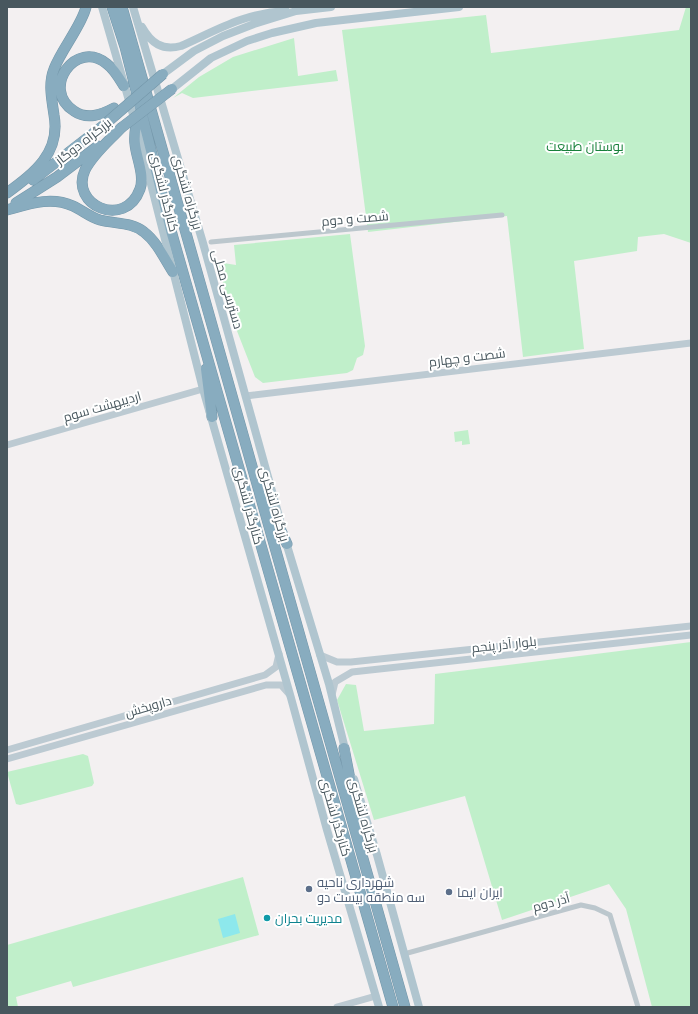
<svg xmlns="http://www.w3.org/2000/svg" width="698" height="1014" viewBox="0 0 698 1014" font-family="Roboto,Cairo,sans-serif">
<rect width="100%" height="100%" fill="#f3f0f1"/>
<path fill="#c0efca" d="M686,7H691V243L664,234L638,237L637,251L574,261L584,349L523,357L507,216L368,232L342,30L486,15L491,53L679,30Z
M294,38L298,76L336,70L338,81L193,98L182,93L173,98L199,77L233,57Z
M350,234L365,346L363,355L357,358L353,370L347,373L263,383L255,377L237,331L217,262L236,265L234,245Z
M468,430L470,444L462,445V441L455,442L454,432Z
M691,642V1007H652L626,909L609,884L502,920L465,796L374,820L337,700L346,684L356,685L364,731L434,724L435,674Z
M83,754L88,756L94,783L92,786L20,805L16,804L7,772Z
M243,877L259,935L73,987L71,981L16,997L18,1007H7V945Z"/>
<path fill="#8de8ec" d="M235,914L240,933L223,938L218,919Z"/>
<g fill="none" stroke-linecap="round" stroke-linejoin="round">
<g stroke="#7497aa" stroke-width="11">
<path id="highway" d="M112,7L125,47L172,234L393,1007
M122,7L405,1007
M114,108C101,115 87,120 74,111C40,89 76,38 107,64C114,69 119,78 124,86
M121,128C109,141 93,154 85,170C69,205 125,230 140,189C145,175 136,157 135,144C134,138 135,131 136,125
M33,180L104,125
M7,193C34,173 61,153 54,115C52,100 48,84 54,69C61,50 82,25 86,7
M16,203L57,177L98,146
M7,210C29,204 51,196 73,206C82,210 90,217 100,220C115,224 132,222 144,232C157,242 164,258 173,272
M206,369L212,417
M265,495L287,544
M344,748L359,826"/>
</g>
<path stroke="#bcc7cd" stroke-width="5" d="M211,242L502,215
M404,954L581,905L595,908L610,915L638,1007"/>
<path stroke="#bccad2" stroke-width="7" d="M246,396L691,343
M7,445L203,389
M320,655L337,662H351L691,626
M332,695L335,682L352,672L691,635
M7,750L265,675L276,667L279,654
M7,759L266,685H281L289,694
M337,1007L376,996"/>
<path stroke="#b0c5cf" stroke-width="8" d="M102,7L136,125L203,389L291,698L327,830L379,1007
M133,7L203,243L280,520
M142,27C151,43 162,51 181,46C217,30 244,13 286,11
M163,74L194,51L223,36L254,24L296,11L331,7
M172,89L211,58L247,41L272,33L316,23L459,7
M285,539L329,684L346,753
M354,779L377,855L419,1007"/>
<use href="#highway" stroke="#88acbf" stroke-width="10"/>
<g stroke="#7497aa" stroke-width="11" stroke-linecap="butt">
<path id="highway-bridge" d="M104,125L163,74
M121,128L172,89"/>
</g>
<use href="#highway-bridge" stroke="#88acbf" stroke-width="10"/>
</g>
<g fill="#5c6f8a" stroke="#fff" stroke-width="1.5">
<circle cx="309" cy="889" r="4"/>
<circle cx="449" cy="892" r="4"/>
</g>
<circle fill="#0f9aa8" stroke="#fff" stroke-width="1.5" cx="267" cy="918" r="4"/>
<g text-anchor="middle" stroke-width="4" stroke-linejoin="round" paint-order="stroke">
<g font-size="13" fill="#48575e" stroke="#fff">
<text transform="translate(83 141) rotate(-38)" y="5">بزرگراه دوگاز</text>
<text transform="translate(165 192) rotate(76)" y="5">کنارگذر لشگری</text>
<text transform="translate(188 192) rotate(74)" y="5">بزرگراه لشگری</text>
<text transform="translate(355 218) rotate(-5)" y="5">شصت و دوم</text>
<text transform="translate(228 289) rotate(74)" y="5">دسترسی محلی</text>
<text transform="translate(467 357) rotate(-7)" y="5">شصت و چهارم</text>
<text transform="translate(102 406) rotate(-16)" y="5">اردیبهشت سوم</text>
<text transform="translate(275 504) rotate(74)" y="5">بزرگراه لشگری</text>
<text transform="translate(249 505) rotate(75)" y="5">کنارگذر لشگری</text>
<text transform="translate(504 644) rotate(-6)" y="5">بلوار آذر پنجم</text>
<text transform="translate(148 706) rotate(-16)" y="5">داروپخش</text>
<text transform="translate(364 815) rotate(74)" y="5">بزرگراه لشگری</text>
<text transform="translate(336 817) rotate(74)" y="5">کنارگذر لشگری</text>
<text transform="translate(551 902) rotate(-15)" y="5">آذر دوم</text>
</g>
<g font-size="13" fill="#18803b" stroke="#fff">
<text x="585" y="151">بوستان طبیعت</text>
</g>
<g font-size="13" fill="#4e5e75" stroke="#fff" text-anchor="start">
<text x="317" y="887">شهرداری ناحیه<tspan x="317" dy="15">سه منطقه بیست دو</tspan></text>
<text x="457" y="897">ایران ایما</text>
</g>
<g font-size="13" fill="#0d838f" stroke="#fff" text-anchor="start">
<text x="275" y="923">مدیریت بحران</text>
</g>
</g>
<rect width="698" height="1014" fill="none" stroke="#48575e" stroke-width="16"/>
</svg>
